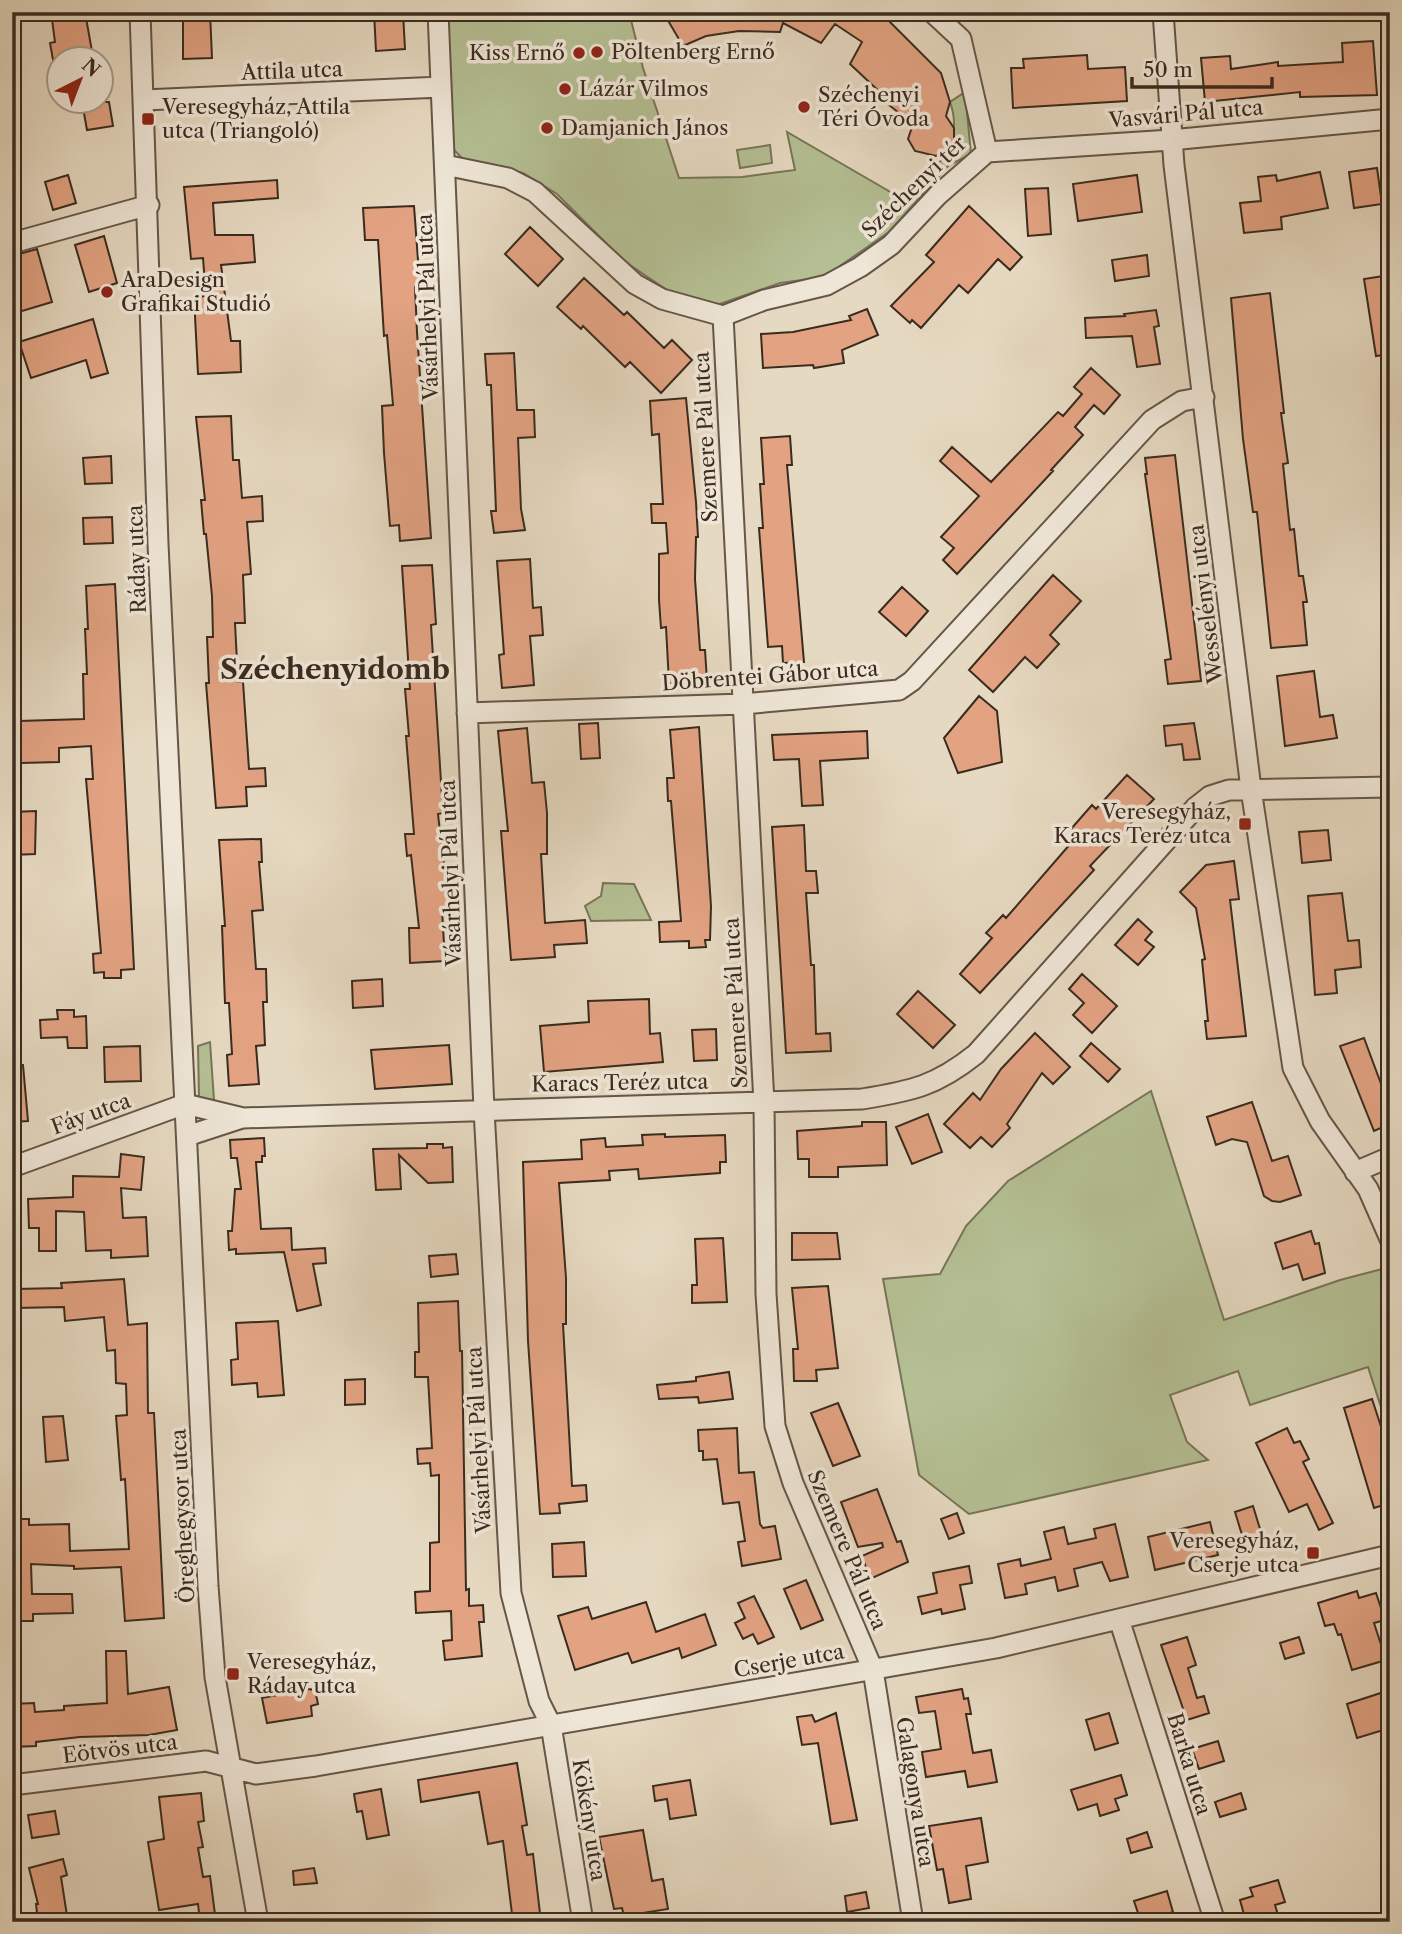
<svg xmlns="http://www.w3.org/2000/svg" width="1402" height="1934" viewBox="0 0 1402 1934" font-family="'Libre Caslon Text',serif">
<rect width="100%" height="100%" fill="#e6d9c1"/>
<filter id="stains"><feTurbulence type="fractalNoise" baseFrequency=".00286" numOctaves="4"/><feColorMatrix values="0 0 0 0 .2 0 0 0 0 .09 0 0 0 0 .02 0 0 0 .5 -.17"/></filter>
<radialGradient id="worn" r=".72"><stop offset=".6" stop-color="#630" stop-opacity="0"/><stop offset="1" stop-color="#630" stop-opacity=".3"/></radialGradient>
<path fill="#b4bf93" stroke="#777559" stroke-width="2" d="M445,12H629L643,68L679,178L742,177L795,170L787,132L906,201C932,170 966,146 950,102L965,92L971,154L948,166L889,232L824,277L780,283L714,306L670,292L624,261L557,194L523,173L464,160L453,149Z
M770,145L772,163L740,168L737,150Z
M603,883L634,884L651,920L591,921L585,906L601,896Z
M210,1042L214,1100L199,1098L198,1046Z
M1151,1091L1224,1320L1340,1280L1386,1268L1390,1279V1435L1368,1367L1250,1405L1238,1371L1170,1395L1187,1442L1208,1460L969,1514L919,1475L883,1279L940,1274L966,1226L1008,1181Z"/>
<path fill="#e3a383" stroke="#3a2b1f" stroke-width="2" d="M51,12H85L93,57L53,60L50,43L55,42Z
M183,12H210L212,58L183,59Z
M374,12H403L405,49L376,51Z
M663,12H880L941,73L950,102L946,116L954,128V143L936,156L915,151L908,139L913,124L880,98L883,95L850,64L862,42L835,24L821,43L783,23L780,32L739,31L706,36L683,46Z
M1373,41L1377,95L1300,97V92L1205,102L1201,58L1230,56L1231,69L1278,62V66L1343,62L1342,43Z
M1087,55L1088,69L1125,67L1127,101L1013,108L1011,68H1024L1023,59Z
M82,102H109L113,126L87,130Z
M1377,168L1382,204L1354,208L1349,172Z
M1320,172L1328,208L1281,217L1282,229L1244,233L1240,203L1261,201L1258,177L1276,175L1277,181Z
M68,175L76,203L53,210L45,182Z
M1137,175L1142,212L1078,221L1073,184Z
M277,180L278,198L213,203L215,235H253L255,262L221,265L231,341H240L241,372L198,374L194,297L206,296L203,258L191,259L184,187Z
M1048,188L1051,234L1028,236L1025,189Z
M414,206L420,287H415L417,332L431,538L400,541L399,525L390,526L384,453L382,406L393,405L387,335L384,336L378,240H365L363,208Z
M969,206L1022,257L1010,270L998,259L968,293L959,285L921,328L912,320L910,323L891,306L934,262L926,255Z
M530,227L563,259L538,286L505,254Z
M104,236L117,283L89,292L75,245Z
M37,249L52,302L12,314V256Z
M1147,255L1149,276L1115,281L1112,260Z
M1390,275V354L1376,356L1364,279Z
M584,278L624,315L627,312L664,348L672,340L692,360L661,393L630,362L625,367L583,326L581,329L557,307Z
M1270,293L1284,413H1281L1288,463L1283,464L1290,530L1294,529L1299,576H1303L1307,602H1303L1307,645L1271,648L1257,512H1253L1243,439L1231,298Z
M867,309L878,335L842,350L844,363L814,368L813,365L763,368L761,334L793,332L851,320L849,316Z
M1156,310L1159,326L1154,327L1160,364L1137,367L1132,336L1086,338L1085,318L1125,316L1124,314Z
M93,319L108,373L91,378L86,360L31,378L19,342Z
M514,353L517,410H534L535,437L518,438L521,509L525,530L494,533L491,511H496L491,385H487L485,354Z
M1091,368L1120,395L1104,414L1094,405L1075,427L1083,435L1051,470L1053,471L957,574L943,560L954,548L941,537L979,496L940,461L952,447L991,482L1058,412L1063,416L1082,394L1074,387Z
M686,398L696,502L698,537H696L695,579L700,650H705L707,681L669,683L666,627L661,628L659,600V554L668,553L666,523H652L651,504H663L659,434L652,435L650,401Z
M231,416L233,460H239L242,498L262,496L263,521L247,522L251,574L243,575L245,623H235L238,682H243L249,769L265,768L266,786L246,787L247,806L216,808L206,683H209L207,637H213L212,596L206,534H204L201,500H205L196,417Z
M790,436L792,465H787L804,662L783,663L782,646L768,647L759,528H763L760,484H764L761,438Z
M1175,455L1201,681L1168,684L1165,660L1171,659L1145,474H1147L1145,458Z
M111,456L112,483L85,484L83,458Z
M112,517L113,543L84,544L83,518Z
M530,559L533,608L541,607L543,635L530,636L534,685L502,688L499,655L504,654L497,561Z
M432,565L436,624L431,625L443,813L438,814L449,909L442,910L445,961L410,963L409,928H419L411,855L407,856L405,834H414L406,736H409L405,689H410L402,566Z
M1053,575L1081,601L1050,635L1059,644L1037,668L1025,657L993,692L969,670Z
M115,584L134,969L121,970V978H104V972L94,973L93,954L101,953L86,779H93L91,746L59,748V762L21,763L19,721L84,719L83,674H87L85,629H88L86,586Z
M902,587L928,611L906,636L879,612Z
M1314,671L1320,717L1333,715L1337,738L1285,746L1277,676Z
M979,696L997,711L1002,762L958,773L944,738Z
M598,723L600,758L581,759L579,724Z
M1194,723L1200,759L1184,760L1182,744L1166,746L1164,726Z
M699,727L711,906L710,940H705L706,947L689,948V941L660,942L659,922L681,921L671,801H668L667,778H674L670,730Z
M527,728L532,783L544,782L547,813V854H541L545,923L585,920L587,943L554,945L555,957L511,960L501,831H508L498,731Z
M867,731L868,758L820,761L823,805L802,806L799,759L774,760L772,735Z
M1127,775L1154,799L1090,866L1094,870L980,993L960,974L992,938L986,933L1003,915L1006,918L1078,835L1071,829L1092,805L1096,809Z
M36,811L35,854L12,855V812Z
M804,825L806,871H816L818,893H806L811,965H814L816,1034L830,1033L831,1051L786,1053L772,827Z
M1328,830L1331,860L1302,863L1299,832Z
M261,839L262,862H259L263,910L252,911L256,969H266L267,1002H263L265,1045L256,1046L259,1084L229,1086L227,1055L232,1054L229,1003H225L222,926H225L219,840Z
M1234,861L1239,899L1230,900L1246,1036L1207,1039L1205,1021H1208L1202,960L1205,959L1196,908L1180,892L1206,865Z
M1342,893L1348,941L1359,940L1361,967L1335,970L1337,993L1315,995L1308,896Z
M1138,919L1152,932L1145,940L1154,947L1138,965L1115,945Z
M1082,974L1117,1006L1092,1033L1073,1015L1084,1003L1069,989Z
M382,979L383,1006L353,1008L352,981Z
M918,991L955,1025L933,1048L897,1014Z
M649,999L650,1034L660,1033L663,1062L544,1072L540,1026L589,1022L588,1001Z
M57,1010H74V1017L86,1016L87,1048H68L67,1037L41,1038L40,1020L58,1019Z
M716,1029L717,1060L694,1061L692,1030Z
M1035,1033L1070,1067L1053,1084L1042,1073L1007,1124L1010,1128L992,1147L981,1137L970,1148L944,1124L973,1093L980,1100L1001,1069Z
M1364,1038L1390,1108V1124L1374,1131L1340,1046Z
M1091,1043L1120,1069L1108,1082L1080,1056Z
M449,1045L452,1084L375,1089L371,1050Z
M140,1046L141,1081L105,1082L104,1047Z
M23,1065L28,1121L12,1122V1066Z
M1252,1102L1272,1161L1288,1156L1301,1195L1280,1202L1272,1201L1264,1196L1247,1142L1232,1139L1216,1145L1207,1117Z
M928,1114L942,1152L912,1164L896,1127Z
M862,1122H886L887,1165L838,1167V1177H809V1159H798L797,1131L862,1126Z
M665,1134V1137L725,1135L726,1162H720V1173L639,1179L638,1169L609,1171L610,1180L559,1183L566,1278V1324H563L572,1486L586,1485L587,1501L559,1504L560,1513L540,1514L528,1341L523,1162L582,1159L581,1140L605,1138L606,1147L643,1145L642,1135Z
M264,1138L265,1156H262V1162H256L261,1229L291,1228L292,1250L325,1248L326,1263L313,1264L321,1305L297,1311L284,1252L236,1254V1249L229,1250L228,1231H232L235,1189H241L237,1158H231L230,1140Z
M427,1144H443V1148L452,1147L453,1182L428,1183L399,1155L401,1189L376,1190L373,1149L427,1148Z
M121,1154L144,1157L141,1190L121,1188L123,1218L146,1217L148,1256L111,1258V1250L86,1251L84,1212L56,1211V1251H39V1228H29L28,1199L73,1197V1176L119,1177Z
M1311,1231L1315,1244L1319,1243L1325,1273L1303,1280L1298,1264L1283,1269L1275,1243Z
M792,1233H837L840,1259L792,1260Z
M723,1238L727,1302L692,1303V1285H697L695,1239Z
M456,1254L458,1274L431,1277L429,1256Z
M124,1279L128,1325L147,1323L148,1413H154L164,1618L125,1621L121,1567L74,1569V1566L31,1564L32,1594H72L73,1613L33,1614V1621H12V1519H29V1525L69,1524L70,1551L129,1549L125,1479L121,1480L116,1416L127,1415L126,1384L116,1383L115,1350L107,1351L104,1317L65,1321L64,1307L15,1308V1289L62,1288L61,1283Z
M828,1286L838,1368L816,1370L817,1381H794L793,1349H798L792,1288Z
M458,1301L460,1351H462L466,1590L469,1589V1606L483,1605L484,1622H479L482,1656L445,1660L443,1641L452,1640L451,1611L416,1613L415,1592L430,1591V1543L439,1542V1475L431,1476L430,1463L418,1464L417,1449L432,1448L428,1377H415V1352H419L418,1303Z
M278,1321L284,1395L258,1397L257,1383L232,1385L231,1360L238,1359L236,1323Z
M729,1372L733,1399L699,1403L698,1397L659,1399L657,1385L696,1381V1377Z
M365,1379V1404L345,1405V1380Z
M1372,1399L1390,1454V1503L1374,1508L1344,1408Z
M838,1403L860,1456L833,1466L811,1413Z
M63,1416L68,1460L46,1462L43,1417Z
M737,1428L739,1473L754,1472L760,1524L763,1528L775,1526L781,1559L742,1566L738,1542L745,1541L739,1502L723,1504L717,1459L703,1460V1451H699L698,1430Z
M1287,1428L1294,1443L1300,1441L1309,1459L1303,1462L1333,1523L1319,1530L1307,1504L1289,1512L1256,1443Z
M877,1489L897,1542L901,1541L908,1562L870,1579L862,1556L883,1547L882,1543L858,1547L841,1502Z
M1253,1506L1264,1542L1246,1548L1235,1512Z
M957,1513L964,1533L949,1539L941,1519Z
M1210,1522L1218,1555L1155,1570L1148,1537Z
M1115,1524L1128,1577L1110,1581L1102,1562L1074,1569L1078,1586L1058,1591L1055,1577L1025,1584L1027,1594L1005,1598L998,1564L1020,1559L1021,1566L1051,1559L1044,1532L1064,1527L1068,1544L1096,1538L1094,1529Z
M584,1542L586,1576L553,1577L552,1544Z
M969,1566L972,1583L960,1585L965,1609L942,1614L941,1609L922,1614L918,1597L937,1593L933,1573Z
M806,1580L823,1620L801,1629L784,1589Z
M1357,1591L1359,1598L1376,1593L1385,1620L1374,1623L1386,1660L1352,1670L1341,1634L1338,1635L1334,1624L1325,1626L1318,1603Z
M754,1596L774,1637L758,1644L753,1634L743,1639L735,1623L745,1618L738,1603Z
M646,1602L656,1632L705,1614L716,1645L682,1658L679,1648L632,1663L628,1653L575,1670L558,1616L588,1607L592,1619Z
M1187,1637L1196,1665L1188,1668L1197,1698L1204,1696L1209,1713L1187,1720L1161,1645Z
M1299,1637L1304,1653L1285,1659L1280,1643Z
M106,1651H126L128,1694L169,1687L177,1730L149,1735L80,1737L36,1742V1746L12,1747V1704L34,1703L35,1712L64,1710V1706L107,1703Z
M308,1689L315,1690L318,1704L311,1706L312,1716L267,1723L262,1698Z
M962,1689L964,1699L968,1698L971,1714H966L973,1753L991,1750L997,1782L968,1787L965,1771L926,1777L922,1752L941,1749L935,1711L919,1713L916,1697Z
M1390,1690V1728L1357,1738L1347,1704Z
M836,1713L857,1820L831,1824L818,1743L802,1745L797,1717L812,1715L815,1722Z
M1109,1713L1118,1743L1095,1750L1086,1720Z
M1218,1741L1224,1761L1199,1769L1192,1749Z
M517,1763L527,1825L522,1826L527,1855L533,1854L541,1922H513L503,1841L488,1844L479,1792L421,1802L418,1780Z
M1121,1775L1127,1795L1115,1799L1119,1810L1100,1816L1097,1804L1078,1810L1071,1790Z
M690,1780L696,1815L670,1819L667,1799L655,1801L653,1786Z
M381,1789L389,1835L367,1839L362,1811L357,1812L354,1794Z
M201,1793L204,1821L198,1822L203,1847L198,1848L203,1877L210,1876L216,1922H200L198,1904L159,1910L148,1842L164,1839L159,1797Z
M1241,1793L1246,1809L1220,1817L1215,1802Z
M55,1811L59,1834L32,1838L28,1815Z
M981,1818L988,1862L966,1866L971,1899L949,1903L943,1869L937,1870L929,1826Z
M643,1830L652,1881L663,1879L668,1909L624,1916L622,1908L614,1909L599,1837Z
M1147,1832L1152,1847L1131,1853L1127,1839Z
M63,1859L67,1875L61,1877L68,1922H38L36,1904H38L29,1868Z
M314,1868L317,1883L294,1885L293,1871Z
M1278,1880L1285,1902L1275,1905L1280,1922H1246L1240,1900L1253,1896L1250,1888Z
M1167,1891L1173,1912L1167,1914L1169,1922H1141L1134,1901Z
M866,1892L869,1908L847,1912L845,1896Z"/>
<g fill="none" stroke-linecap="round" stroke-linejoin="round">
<g stroke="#655648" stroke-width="23">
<path id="street" d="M140,12L158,544L208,1586L215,1677L258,1922
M438,12L484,1110L511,1593L539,1701L551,1725L583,1922
M932,12L961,39L987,152
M1163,12L1174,165L1251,789L1293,1068L1320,1121L1368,1189L1390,1239
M144,100L441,87
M987,152L1171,140L1390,119
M445,165L508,178L535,192L635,284L662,299L723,316L764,300L827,285L860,267L891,245L938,195L987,152
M12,243L149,205
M723,316L764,1103L766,1294L775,1426L793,1483L873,1670L913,1922
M467,713L743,704L899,690L912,681L1152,420L1182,401L1204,397
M185,1104L243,1118L862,1099C912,1091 936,1086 976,1054L1196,807L1210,796L1229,790L1390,787
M187,1136L242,1118
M12,1167L185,1104
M1355,1172L1390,1157
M1119,1619L1215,1922
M12,1785L206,1761L256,1774L316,1766L996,1648L1390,1555"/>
</g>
<use href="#street" stroke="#efe6d7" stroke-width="19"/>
</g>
<g fill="#8f2418" stroke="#efe6d7" stroke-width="2.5">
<circle cx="597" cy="52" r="7"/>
<circle cx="579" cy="53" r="7"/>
<circle cx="565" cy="89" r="7"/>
<circle cx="804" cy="107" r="7"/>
<rect x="141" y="112" width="14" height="14" rx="3.5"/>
<circle cx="547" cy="128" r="7"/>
<circle cx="107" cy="292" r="7"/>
<rect x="1238" y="817" width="14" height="14" rx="3.5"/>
<rect x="1306" y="1546" width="14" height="14" rx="3.5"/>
<rect x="226" y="1667" width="14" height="14" rx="3.5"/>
</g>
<g text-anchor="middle" stroke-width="7" stroke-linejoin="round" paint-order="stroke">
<g font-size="21" fill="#3a2b1f" stroke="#efe6d7" text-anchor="start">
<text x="611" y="59">Pöltenberg Ernő</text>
<text x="565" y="60" text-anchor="end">Kiss Ernő</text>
<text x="579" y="96">Lázár Vilmos</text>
<text x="818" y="102">Széchenyi<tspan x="818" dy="24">Téri Óvoda</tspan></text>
<text x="162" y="114">Veresegyház, Attila<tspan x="162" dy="24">utca (Triangoló)</tspan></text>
<text x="561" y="135">Damjanich János</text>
<text x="121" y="287">AraDesign<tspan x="121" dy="24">Grafikai Studió</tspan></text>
<text x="1231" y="819" text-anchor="end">Veresegyház,<tspan x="1231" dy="24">Karacs Teréz utca</tspan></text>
<text x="1299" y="1548" text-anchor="end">Veresegyház,<tspan x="1299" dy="24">Cserje utca</tspan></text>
<text x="247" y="1669">Veresegyház,<tspan x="247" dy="24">Ráday utca</tspan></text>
</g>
<g font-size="21" fill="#3a2b1f" stroke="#efe6d7">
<text transform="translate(292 71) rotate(-2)" y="7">Attila utca</text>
<text transform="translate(1186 114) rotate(-5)" y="7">Vasvári Pál utca</text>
<text transform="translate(914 187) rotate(-44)" y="7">Széchenyi tér</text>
<text transform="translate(428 307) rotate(-92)" y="7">Vásárhelyi Pál utca</text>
<text transform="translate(706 437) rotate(-93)" y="7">Szemere Pál utca</text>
<text transform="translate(137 559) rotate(-92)" y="7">Ráday utca</text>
<text transform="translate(1206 604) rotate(-97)" y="7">Wesselényi utca</text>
<text transform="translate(770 676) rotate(-4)" y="7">Döbrentei Gábor utca</text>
<text transform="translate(451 873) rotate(-92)" y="7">Vásárhelyi Pál utca</text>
<text transform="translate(736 1003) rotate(-93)" y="7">Szemere Pál utca</text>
<text transform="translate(620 1083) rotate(-1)" y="7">Karacs Teréz utca</text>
<text transform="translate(91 1114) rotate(-20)" y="7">Fáy utca</text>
<text transform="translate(479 1440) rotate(-93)" y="7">Vásárhelyi Pál utca</text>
<text transform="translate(183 1516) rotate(-93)" y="7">Öreghegysor utca</text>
<text transform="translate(847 1550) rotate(67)" y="7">Szemere Pál utca</text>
<text transform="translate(789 1661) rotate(-10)" y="7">Cserje utca</text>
<text transform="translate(120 1749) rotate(-7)" y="7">Eötvös utca</text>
<text transform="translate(1189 1764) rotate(73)" y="7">Barka utca</text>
<text transform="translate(915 1792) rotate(81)" y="7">Galagonya utca</text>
<text transform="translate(589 1820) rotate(81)" y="7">Kökény utca</text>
</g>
<g font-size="28" font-weight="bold" fill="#3a2b1f" stroke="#efe6d7">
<text x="335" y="679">Széchenyidomb</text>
</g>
</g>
<rect width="1402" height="1934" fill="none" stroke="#e6d9c1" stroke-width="42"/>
<rect x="14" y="14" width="1374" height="1906" fill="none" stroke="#3a2b1f" stroke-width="3.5"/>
<rect x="21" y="21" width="1360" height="1892" fill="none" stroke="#3a2b1f" stroke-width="2"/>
<g transform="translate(80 80) rotate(42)"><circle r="33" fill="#efe6d7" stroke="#a79b8d" stroke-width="2"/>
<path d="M0-5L12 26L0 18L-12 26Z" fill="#8f2418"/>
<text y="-10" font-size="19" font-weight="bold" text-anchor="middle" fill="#3a2b1f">N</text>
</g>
<path d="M1132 77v10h140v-10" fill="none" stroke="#3a2b1f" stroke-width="3.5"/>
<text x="1143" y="77" font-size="21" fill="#3a2b1f" stroke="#efe6d7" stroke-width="5" paint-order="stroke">50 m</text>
<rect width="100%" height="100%" filter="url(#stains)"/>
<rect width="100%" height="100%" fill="url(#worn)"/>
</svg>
